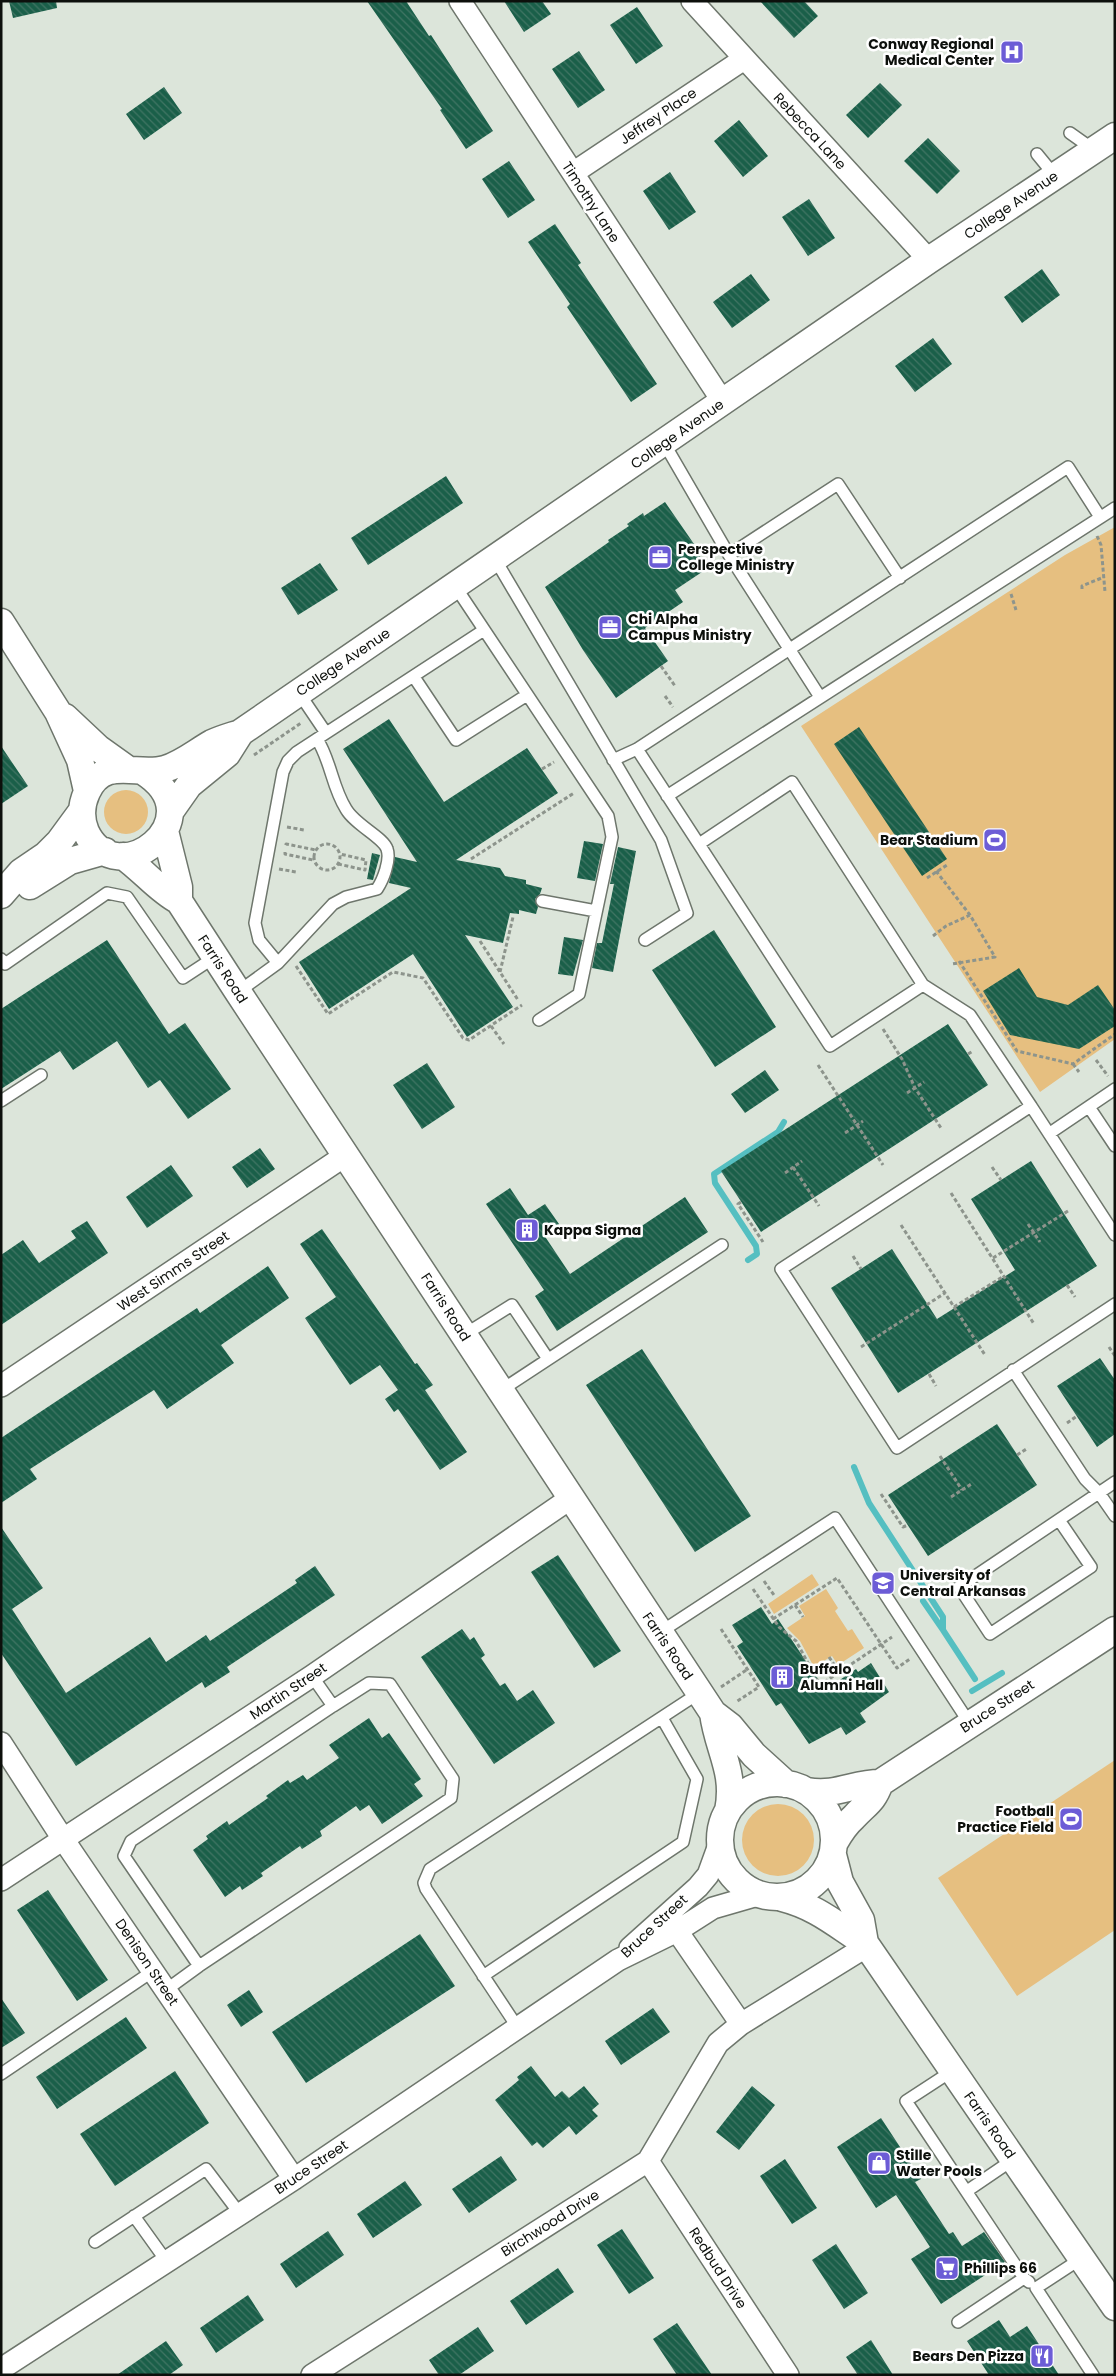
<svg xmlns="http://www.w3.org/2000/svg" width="1116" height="2376" viewBox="0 0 1116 2376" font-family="Poppins,sans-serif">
<defs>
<pattern id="building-back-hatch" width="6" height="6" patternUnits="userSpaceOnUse" patternTransform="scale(1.25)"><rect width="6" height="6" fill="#1a5f49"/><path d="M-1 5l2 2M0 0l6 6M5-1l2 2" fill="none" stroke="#417564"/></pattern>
</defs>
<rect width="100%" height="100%" fill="#dce5da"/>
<path fill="#e6bf80" d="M1115,527V1039L1040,1092L801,726L1065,555Z
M104 812a22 22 0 1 1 44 0a22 22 0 1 1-44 0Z
M812,1574L819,1585L774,1614L768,1604Z
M826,1589L838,1608L835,1611L848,1631L852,1629L864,1648L838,1665L832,1656L814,1667L800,1641L787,1628L805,1616L799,1606Z
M1115,1760V1930L1017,1996L938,1878Z
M742 1840a36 36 0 1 1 72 0a36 36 0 1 1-72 0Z"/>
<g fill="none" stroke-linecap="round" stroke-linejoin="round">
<path stroke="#55bfc1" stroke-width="6" d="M748,1260L757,1254L756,1246L715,1183L714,1174L778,1132L784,1122
M854,1467L869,1503L943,1617V1630L975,1679
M923,1601L943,1630
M972,1691L1002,1673"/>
</g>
<path fill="url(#building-back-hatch)" d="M9,1H56L57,8L13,18Z
M367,1H406L429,36L431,35L493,131L466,149L440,110L442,109Z
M504,1H542L551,14L524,32Z
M760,1H804L818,16L794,38Z
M637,7L663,46L636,64L610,25Z
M579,51L605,90L578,108L552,69Z
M880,83L902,105L868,138L846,115Z
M164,87L182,113L144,140L126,114Z
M739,120L768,156L743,177L714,141Z
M928,138L960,171L937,194L904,161Z
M509,161L535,200L508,218L482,179Z
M670,172L696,212L669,230L643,191Z
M809,199L835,238L808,256L782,217Z
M555,224L581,263L578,265L657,384L631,402L567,307L570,304L528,242Z
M1042,269L1060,295L1022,323L1004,297Z
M751,274L770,300L732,328L713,302Z
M933,338L952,364L915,392L895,366Z
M446,476L463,503L368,565L351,538Z
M665,502L694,544L692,545L708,568L675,590L683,602L645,628L668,661L616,698L583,650L545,587L609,542L608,540L629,526L627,524L643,513L644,516Z
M320,563L338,590L298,615L281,588Z
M389,719L444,802L527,748L558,793L456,860L500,868L505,876L526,880V884L542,888L540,894L535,899L538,907L536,914L519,910V914L510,913L503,943L465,935L513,1007L467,1037L413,954L329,1009L299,962L411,888L389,883L395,857L417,862L343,749Z
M859,727L947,859L922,876L834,744Z
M1,746L28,786L1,804Z
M584,841L603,844L595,881L577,878Z
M618,847L636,851L613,972L592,968L597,943H602L614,884H610Z
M372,853L380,855L373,880L367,879Z
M714,930L776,1027L715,1067L652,970Z
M564,937L583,940L573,976L558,974Z
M107,940L169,1034L185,1023L231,1089L188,1119L160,1080L148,1088L117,1041L73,1070L60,1051L1,1089V1009Z
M1019,968L1037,997L1068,1005L1098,985L1115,1010V1026L1079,1049L1010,1035L983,991Z
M948,1024L988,1085L761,1232L721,1171Z
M427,1063L455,1107L422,1129L393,1085Z
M765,1070L779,1090L745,1113L731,1094Z
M260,1148L275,1169L247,1188L232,1167Z
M1031,1161L1097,1266L898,1393L831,1288L892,1249L937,1319L1015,1270L971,1199Z
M171,1165L193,1196L147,1228L126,1197Z
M510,1188L528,1215L545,1204L559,1224L544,1235L570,1274L685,1197L708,1232L557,1331L535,1296L544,1290L486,1204Z
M87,1221L108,1253L1,1325V1255L23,1240L39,1263L76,1238L71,1231Z
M322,1229L415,1364L417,1363L433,1385L425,1390L467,1452L440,1470L398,1409L394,1412L385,1399L398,1390L380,1365L350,1385L305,1318L336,1297L300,1244Z
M268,1266L289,1298L221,1345L234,1363L167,1409L154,1390L30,1469L37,1479L1,1503V1438L197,1308L200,1313Z
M642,1349L751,1516L695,1552L586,1385Z
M1100,1358L1115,1380V1434L1097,1447L1057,1386Z
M997,1424L1037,1485L928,1556L888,1495Z
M1,1527L43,1588L12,1609L66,1693L150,1637L166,1662L206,1635L210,1641L297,1583L295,1580L315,1566L335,1595L227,1667L230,1672L205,1688L202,1682L76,1766L1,1653Z
M558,1555L621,1651L594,1668L531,1572Z
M761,1607L772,1624L778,1619L825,1690L856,1669L858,1672L871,1663L889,1692L860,1713L866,1722L846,1735L841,1727L809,1744L781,1703L776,1706L737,1646L743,1642L732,1625Z
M462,1629L470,1640L474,1637L485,1655L481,1658L500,1686L505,1683L517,1701L533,1690L555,1723L494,1764L421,1657Z
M369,1718L382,1738L389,1733L421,1779L414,1784L423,1796L382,1824L369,1805L360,1811L356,1806L320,1831L322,1836L302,1849L300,1846L261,1873L263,1876L242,1890L240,1886L225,1897L193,1850L208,1839L206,1836L227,1821L229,1825L268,1798L266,1796L288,1780L290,1783L303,1775L307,1780L339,1758L329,1745Z
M48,1890L108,1980L77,2001L17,1910Z
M420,1934L455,1986L306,2083L272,2032Z
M249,1990L263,2012L241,2027L227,2005Z
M1,1998L25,2033L1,2048Z
M653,2008L670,2032L621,2065L605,2041Z
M126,2017L147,2048L57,2109L36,2077Z
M531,2066L555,2097L562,2091L569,2098L584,2086L599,2104L592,2110L598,2116L576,2135L569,2126L543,2148L537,2142L532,2146L495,2100L519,2080L517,2077Z
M175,2071L209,2123L115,2186L80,2134Z
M752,2086L775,2105L739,2150L716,2132Z
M881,2118L921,2179L915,2182L949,2234L953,2232L962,2246L984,2232L1005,2262L941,2304L911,2259L930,2247L896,2195L876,2208L837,2147Z
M501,2156L517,2180L469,2213L452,2189Z
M785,2159L817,2208L792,2224L760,2176Z
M405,2181L422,2205L373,2238L357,2214Z
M622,2229L654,2278L629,2294L597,2245Z
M328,2231L344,2255L296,2288L280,2264Z
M836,2244L868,2293L844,2309L812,2260Z
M558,2268L574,2292L526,2325L510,2301Z
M248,2295L264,2320L216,2353L200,2328Z
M999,2320L1010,2337L1027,2326L1059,2375H989L967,2341Z
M677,2323L712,2375H677L653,2339Z
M478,2327L494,2351L459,2375H439L429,2360Z
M871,2340L893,2375H858L846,2357Z
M166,2341L183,2365L169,2375H117Z"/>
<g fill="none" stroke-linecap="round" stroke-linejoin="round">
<g stroke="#6e766c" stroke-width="14">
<path id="service" d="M1070,133L1094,150
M1037,154L1055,176
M664,443L729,555L820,697
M729,555L838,484L900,578
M495,559L661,840L687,913L645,940
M455,586L608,816L612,837L579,994L539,1020
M414,677L456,740L527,695
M299,693L326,733
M637,749L830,1046L923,985
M613,760L637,749L1068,467L1100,517
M667,796L1115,508
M699,844L792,782L923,985L970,1015L1031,1106
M542,901L596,911
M1,959L5,964L107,893L127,897L183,978L215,957
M278,963L259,940L255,923L283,772L288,761L297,752L484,630
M238,992L278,963L333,904L346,897L377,889C383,880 391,860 387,849C383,837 355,825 346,809C332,787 331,761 317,739
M1,1101L41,1075
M1089,1107L1115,1146
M1050,1133L1115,1089
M1115,1235L1031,1106L781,1269L897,1448L1115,1304
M464,1335L512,1305L548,1359
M1013,1370L1085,1479L1099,1493L1115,1516
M500,1391L722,1245
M1059,1520L1091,1567L990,1634L959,1587L1115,1482
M659,1633L835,1518L970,1724
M199,1966L451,1798L453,1779L390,1684L369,1683L333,1706
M483,1976L683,1842L697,1779L662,1718
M166,1990L199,1966L124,1856L131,1841L333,1706L312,1676
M518,2028L426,1889L424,1883L430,1869L699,1693
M952,2071L906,2101L1024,2278
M1,2074L153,1971
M967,2191L1014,2159
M134,2216L167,2262
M95,2242L206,2169L240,2214
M1082,2258L1036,2288L1093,2375
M958,2322L1024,2278L1029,2282"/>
</g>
<g stroke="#6e766c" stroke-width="24">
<path id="minor" d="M460,1L723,402
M692,1L929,260
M573,173L744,59
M1,1386L346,1155
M1,1743L63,1839L294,2179
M1,1880L312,1676L571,1498
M677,1931L741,2024
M630,1948L698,1887L708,1875L720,1842
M648,2161L788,2375
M1,2369L294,2179L618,1960L677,1931L713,1908L758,1895
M312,2375L648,2161L718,2043L741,2024L867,1946"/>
</g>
<g stroke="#6e766c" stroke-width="29">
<path id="tertiary" d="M1,622L58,712L80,760L87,791
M65,717L98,748L126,768
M144,772C217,819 116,896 86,832C80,818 81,805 87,792C104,755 137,777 165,769C182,764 196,752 212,743C220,739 231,736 240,733L929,260L1115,136
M170,812L189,785L227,754L239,735
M165,831L179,887V901L238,992L713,1713L730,1726L754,1755L786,1784
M123,856C143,870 158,890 179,901
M30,886L70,861L105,851
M1,895L21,872L46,855L59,842L81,812
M713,1713C718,1751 736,1771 728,1811
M720 1840a57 57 0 1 1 114 0a57 57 0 1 1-114 0Z
M807,1791C837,1796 853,1783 880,1783L1115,1630
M835,1842C840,1833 846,1824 854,1817C867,1803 873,1802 880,1783
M833,1855L840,1882L861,1920L865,1943
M782,1898C817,1907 835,1924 865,1943L1115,2307"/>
</g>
<path stroke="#8d948c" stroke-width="3" stroke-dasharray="4 2.5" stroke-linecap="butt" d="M1097,536L1101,545L1105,592
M1082,589V586L1104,577
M1011,594L1016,610
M661,666L675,686
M665,696L673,707
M254,755L301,723
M542,769L554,762
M287,827L304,830
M314 857a13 13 0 1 1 26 0a13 13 0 1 1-26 0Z
M286,845V844L316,850
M285,852V854L313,860
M471,859L574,793
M338,864L365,870L366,860L340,854
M279,869L296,872
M936,871L970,915L995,957L952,964
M927,878L947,865
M933,936L946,926L970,915
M480,941L518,1000
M959,961L1017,1051L1073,1064L1115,1034
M296,966L328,1014L393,972L423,978L463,1038L469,1040L522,1005
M500,972L513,917
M491,1026L504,1044
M883,1029L902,1059L915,1088L941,1128
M968,1054L973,1051
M1096,1060L1108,1076
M1073,1064L1079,1072
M818,1065L883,1165
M907,1093L924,1082
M845,1133L863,1121
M793,1167L819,1206
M992,1167L1001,1180
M785,1173L802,1161
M951,1193L1034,1324
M741,1202L738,1204L763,1242
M1028,1224L1040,1242
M901,1225L985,1355
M853,1256L861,1269
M993,1258L1068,1211
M1067,1285L1075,1297
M954,1307L1004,1276
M861,1347L945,1293
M1109,1347L1115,1356
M929,1374L936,1386
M1067,1423L1077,1416
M1017,1455L1028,1448
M940,1456L962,1490
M881,1494L903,1527L908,1525
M951,1497L973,1483
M764,1581L774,1595
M753,1589L779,1627L796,1641L820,1685L892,1637
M795,1605L803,1617
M773,1619L837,1578L897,1668L910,1659
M721,1629L759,1687L736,1702
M829,1657L839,1672
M721,1687L748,1669"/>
<use href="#service" stroke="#fff" stroke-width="11"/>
<use href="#minor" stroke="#fff" stroke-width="21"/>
<use href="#tertiary" stroke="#fff" stroke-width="26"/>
</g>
<defs>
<g id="hospital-square" transform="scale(1.25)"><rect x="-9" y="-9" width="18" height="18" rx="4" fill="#6c5cd6" stroke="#fff"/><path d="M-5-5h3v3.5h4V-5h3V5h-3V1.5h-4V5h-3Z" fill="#fff"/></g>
<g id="office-square" transform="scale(1.25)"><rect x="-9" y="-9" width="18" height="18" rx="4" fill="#6c5cd6" stroke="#fff"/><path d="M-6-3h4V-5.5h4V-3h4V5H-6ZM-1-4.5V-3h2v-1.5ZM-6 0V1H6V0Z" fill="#fff"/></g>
<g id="stadium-square" transform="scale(1.25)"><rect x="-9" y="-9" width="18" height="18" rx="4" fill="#6c5cd6" stroke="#fff"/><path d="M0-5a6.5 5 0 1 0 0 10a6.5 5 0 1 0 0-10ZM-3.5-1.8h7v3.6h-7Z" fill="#fff"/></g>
<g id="building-square" transform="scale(1.25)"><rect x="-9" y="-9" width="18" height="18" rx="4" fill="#6c5cd6" stroke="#fff"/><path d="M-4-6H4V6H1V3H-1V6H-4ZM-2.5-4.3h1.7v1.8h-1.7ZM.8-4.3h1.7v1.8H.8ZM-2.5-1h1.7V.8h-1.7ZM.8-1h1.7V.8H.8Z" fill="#fff"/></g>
<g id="university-square" transform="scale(1.25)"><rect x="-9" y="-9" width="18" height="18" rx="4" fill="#6c5cd6" stroke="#fff"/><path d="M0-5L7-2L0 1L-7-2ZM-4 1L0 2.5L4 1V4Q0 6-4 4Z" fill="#fff"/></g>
<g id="shop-square" transform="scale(1.25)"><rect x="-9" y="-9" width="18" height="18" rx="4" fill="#6c5cd6" stroke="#fff"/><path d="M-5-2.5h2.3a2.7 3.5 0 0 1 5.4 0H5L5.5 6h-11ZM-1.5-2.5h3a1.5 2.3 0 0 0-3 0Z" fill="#fff"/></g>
<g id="supermarket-square" transform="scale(1.25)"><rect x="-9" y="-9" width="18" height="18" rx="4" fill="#6c5cd6" stroke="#fff"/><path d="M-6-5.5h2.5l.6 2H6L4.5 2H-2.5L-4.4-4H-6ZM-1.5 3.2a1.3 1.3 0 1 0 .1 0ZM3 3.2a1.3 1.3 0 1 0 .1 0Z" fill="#fff"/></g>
<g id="restaurant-square" transform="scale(1.25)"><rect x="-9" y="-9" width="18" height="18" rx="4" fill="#6c5cd6" stroke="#fff"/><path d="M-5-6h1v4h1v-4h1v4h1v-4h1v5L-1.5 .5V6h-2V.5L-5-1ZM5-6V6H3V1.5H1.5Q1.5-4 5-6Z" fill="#fff"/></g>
</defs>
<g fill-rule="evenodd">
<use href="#hospital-square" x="1012" y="52"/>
<use href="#office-square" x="660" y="557"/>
<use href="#office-square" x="610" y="627"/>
<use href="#stadium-square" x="995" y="840"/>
<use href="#building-square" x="527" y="1230"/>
<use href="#university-square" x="883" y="1583"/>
<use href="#building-square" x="782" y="1677"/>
<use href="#stadium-square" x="1071" y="1819"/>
<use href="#shop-square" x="879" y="2163"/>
<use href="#supermarket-square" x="947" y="2268"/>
<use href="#restaurant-square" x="1042" y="2356"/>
</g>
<g text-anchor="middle" stroke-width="5" stroke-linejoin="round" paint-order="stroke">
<g font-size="14" font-weight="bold" fill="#0d100c" stroke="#fff" text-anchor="start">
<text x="994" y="49" text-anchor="end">Conway Regional<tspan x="994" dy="16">Medical Center</tspan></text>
<text x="678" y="554">Perspective<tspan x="678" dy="16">College Ministry</tspan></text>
<text x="628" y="624">Chi Alpha<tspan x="628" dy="16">Campus Ministry</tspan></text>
<text x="978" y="845" text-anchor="end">Bear Stadium</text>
<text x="544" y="1235">Kappa Sigma</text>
<text x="900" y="1580">University of<tspan x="900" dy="16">Central Arkansas</tspan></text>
<text x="800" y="1674">Buffalo<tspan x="800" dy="16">Alumni Hall</tspan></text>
<text x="1054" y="1816" text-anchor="end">Football<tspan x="1054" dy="16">Practice Field</tspan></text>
<text x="896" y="2160">Stille<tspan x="896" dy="16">Water Pools</tspan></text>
<text x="964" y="2273">Phillips 66</text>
<text x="1024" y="2361" text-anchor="end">Bears Den Pizza</text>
</g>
<g font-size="14" fill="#0d100c" stroke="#fff">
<text transform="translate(658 116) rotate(-34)" y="5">Jeffrey Place</text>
<text transform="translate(810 131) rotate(47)" y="5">Rebecca Lane</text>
<text transform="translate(591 202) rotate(57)" y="5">Timothy Lane</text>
<text transform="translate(1011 205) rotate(-34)" y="5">College Avenue</text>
<text transform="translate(677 434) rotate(-35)" y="5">College Avenue</text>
<text transform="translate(343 662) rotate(-34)" y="5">College Avenue</text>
<text transform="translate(223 969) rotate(57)" y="5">Farris Road</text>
<text transform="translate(173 1271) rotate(-34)" y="5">West Simms Street</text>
<text transform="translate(446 1307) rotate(57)" y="5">Farris Road</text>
<text transform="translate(668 1646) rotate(56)" y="5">Farris Road</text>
<text transform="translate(288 1691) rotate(-34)" y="5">Martin Street</text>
<text transform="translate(997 1706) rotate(-33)" y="5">Bruce Street</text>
<text transform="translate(654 1926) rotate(-43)" y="5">Bruce Street</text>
<text transform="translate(147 1962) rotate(56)" y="5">Denison Street</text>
<text transform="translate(990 2125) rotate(55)" y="5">Farris Road</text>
<text transform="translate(311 2167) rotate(-34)" y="5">Bruce Street</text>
<text transform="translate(550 2223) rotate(-32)" y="5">Birchwood Drive</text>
<text transform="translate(718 2268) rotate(57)" y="5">Redbud Drive</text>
</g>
</g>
<rect width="1116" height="2376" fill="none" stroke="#0d100c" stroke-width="5"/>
</svg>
